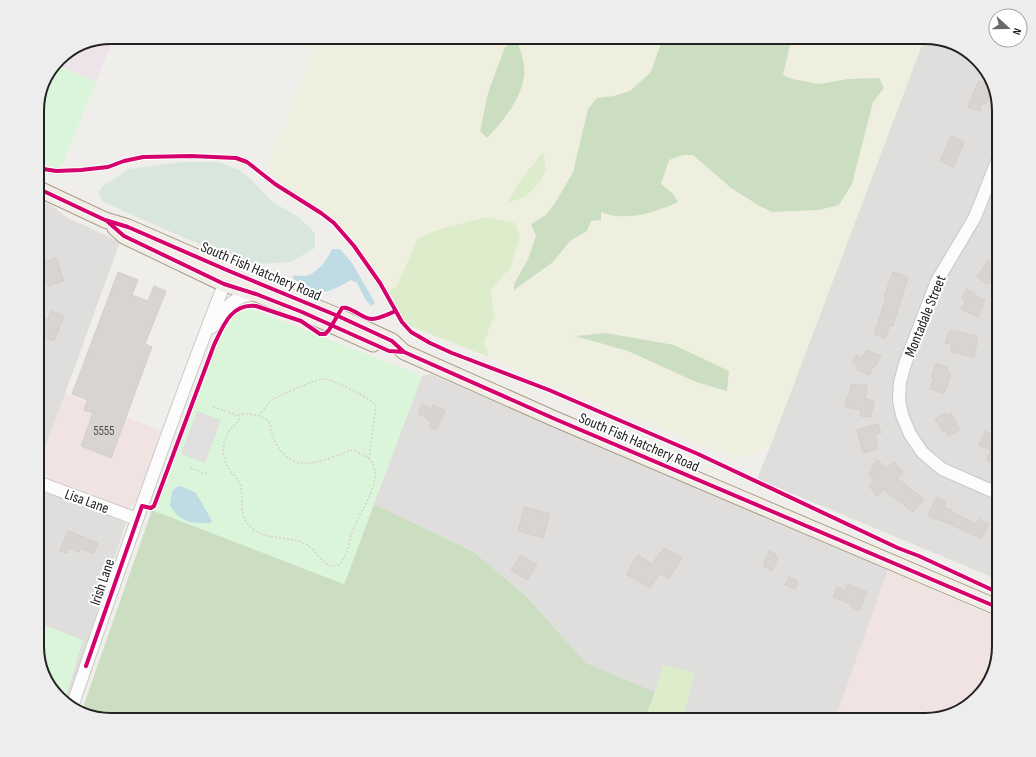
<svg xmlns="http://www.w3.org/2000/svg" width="1036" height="757" viewBox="0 0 1036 757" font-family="'Sofia Sans Condensed',sans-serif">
<rect width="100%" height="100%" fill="#f0eeeb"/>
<path fill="#dfdedc" d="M925,37L970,52L991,78L999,111V580L757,479L770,447Z
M37,198L50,204L66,217L120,242L37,471Z
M430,374L746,507L888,570L835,720H687L683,718L663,665L655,692L586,663L526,596L474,552L374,504L422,376Z
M37,489L83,505L126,523L66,705L47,683L37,651Z"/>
<path fill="#f1e3e1" d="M65,394L162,431L135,503L127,508L37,475V471Z
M888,570L999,619V646L984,691L958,712L925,720H835Z"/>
<path fill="#ede4e9" d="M111,37H114L96,82L55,64L62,55Z"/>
<path fill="#efefdf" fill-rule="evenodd" d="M319,37H663L651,72L630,91L614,96L597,98L588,109L573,172L557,200L546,215L531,224L536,235L528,259L514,284L553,262L570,241L587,231L591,221L601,212L616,216L673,194L661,184L669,160L683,155H693L704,166L852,184L873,102L848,79L819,84L792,79L783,74L792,37H925L770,447L737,458L548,384L489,357L483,343L494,316L491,290L510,268L520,236L486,217L434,231L418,237L397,286L388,292L335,220L319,207L285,187L270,172L267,161L284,128ZM515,37L521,50L524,76L518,95L504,120L487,138ZM542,152H543L507,203L522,178ZM576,336L729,372L696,382L628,351Z"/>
<path fill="#ddeccb" d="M543,152L546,171L540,182L525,197L507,203L522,178Z
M486,217L515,223L520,236L510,268L491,290L494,316L484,343L489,357L405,324L388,292L397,286L418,238L434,231Z
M663,665L695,673L683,718L687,720H644L655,692Z"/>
<path fill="#cbdec1" d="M515,37C520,47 526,65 524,77C520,101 503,121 487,138L480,131L488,93L505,47Z
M663,37H792L783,75L792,79L819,84L848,79L879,78L884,88L873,102L852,184L839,205L819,210L772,212L758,205L731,188L693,155H683L669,160L661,184L673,194L678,202C659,211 637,218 616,216C611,216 606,213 601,212V220L591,221L587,231L570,241L553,262L514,290V284L528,259L536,236L531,224L546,215L557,200L573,172L588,109L597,98L614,96L630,91L651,72Z
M606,333L674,345L729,371L727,391L696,382L628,351L575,336Z
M374,504L474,552L526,596L586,663L655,692L644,720H111L82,710L152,510L344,584Z"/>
<path fill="#d9e6de" d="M182,162H218L239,170L252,180L271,201L300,218L315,233V248L291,262L261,264L247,263L201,245L103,202L98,193L102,187L128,169Z"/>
<path fill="#daf5da" d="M55,64L96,82L61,168H44L37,166V106L45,78Z
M238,304L422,376L344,584L152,510L220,324Z
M37,624L54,629L83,640L64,703L47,683L37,651Z"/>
<path fill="#e0dfde" d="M197,411L221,420L205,463L181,454Z"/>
<path fill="#bfdbe3" d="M332,249H340L352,263L375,303L371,306L366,300L357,283L351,280C343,284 336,289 328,291C316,295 298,286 292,276C297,275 301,276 305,276C317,274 328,259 332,249Z
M181,486L196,493L212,521L210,523C191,523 182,523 170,506L172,492L176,487Z"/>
<path fill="#d7d4d2" stroke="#d3d0cc" d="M978,81L993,86L986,104L983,103L980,111L968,107Z
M951,136L964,142L954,167L940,161Z
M56,258L64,281L48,286L40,263Z
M988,260L999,266V268L990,283H986L977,277Z
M118,272L138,280L132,295L148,301L154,286L166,291L145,344L152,347L111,458L81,446L93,413L84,410L87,400L72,394Z
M893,272L908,277L893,326L890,325L885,339L874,334L886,298L884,297Z
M966,289L975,293L974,295L985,300L978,317L961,309L966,300L962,298Z
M51,311L64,316L54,341L44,337L37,353V315L48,319Z
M950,330L978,336L974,357L951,352L952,347H950L951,344L945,343Z
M866,350L881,356L876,366L874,365L869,375L857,370L859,366L852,363L856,355L862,358Z
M936,363L948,368L947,372L951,374L944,394L930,389L934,378L931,377Z
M851,384L867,386L865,399L874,401L871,417L860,416L861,410L845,407L847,397H849Z
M422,404L432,409L433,405L445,410L436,430L429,427L431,422L427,420V418L418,414Z
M946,413L947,416L951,413L960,430L948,436L945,431L943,432L935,419Z
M878,424L881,433L875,435L878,449L863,453L857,430Z
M985,431L997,437L999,433V459L996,464L986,460L991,450L979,445Z
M878,460L886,469L894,462L903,472L897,478L924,499L913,512L884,490L877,496L869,486L874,481L868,474L873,468L871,466Z
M936,497L946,501L944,507L953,511L952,512L976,524L979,519L989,524L981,539L952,525L928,516Z
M524,507L550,514L543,538L518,531Z
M68,531L98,543L94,554L81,548L79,552L69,548L67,553L60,551Z
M664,548L682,558L669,579L660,573L650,588L626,574L638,555L652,564L660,552L662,553Z
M769,551L776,554L775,557L778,558L772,571L763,566Z
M521,555L537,565L527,580L511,570Z
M789,577L798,581L795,589L785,585Z
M848,584L867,592L859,611L852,607L853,605L833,597L837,587L845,591Z"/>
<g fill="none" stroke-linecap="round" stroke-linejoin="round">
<g stroke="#c9c8c7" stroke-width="14">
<path id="minor" d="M999,156L975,217L937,281L905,364L900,382L899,400L902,415L910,434L922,452L942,469L999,494
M212,327C224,309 234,295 256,294
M37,482L137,519
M72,707C121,563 171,419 227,277"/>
</g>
<g stroke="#a79c86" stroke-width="17">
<path id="major" d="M37,188L105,220L128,227L229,271L338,316L392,341L404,352L555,419L999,608
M115,228L124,236L224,284L256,294L302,312L373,344"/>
</g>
<path stroke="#dccecd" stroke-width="1.5" stroke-dasharray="2 2" stroke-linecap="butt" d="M213,407L239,416L240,414C248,413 264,415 269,422C271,426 271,430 272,434C275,444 282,455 292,460C306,469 328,458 342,454C344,453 348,451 350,450C355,450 361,454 365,456C390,471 362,508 354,527C350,536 349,547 345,556L343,560L337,566C323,568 318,553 309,546C293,535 271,541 256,531C236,519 245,502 240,484C239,479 234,476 231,472C218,455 222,434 239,421V416
M259,416C262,412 266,405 270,401C274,398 315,380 321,379C332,378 368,397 376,405L369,458
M190,468L208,474"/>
<use href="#minor" stroke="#fdfcfc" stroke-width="12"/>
<use href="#major" stroke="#f3ede7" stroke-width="15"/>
<g stroke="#fff" stroke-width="6">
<path id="cycleway" d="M37,168L56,171L81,170L108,167L124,161L143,157L191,156L236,158L247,162L275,184L321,213L334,223L354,246L380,283L402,322L411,332L430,343L452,353L549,390L698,454L898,548L919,556L999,593
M37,188L105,220L128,227L229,271L338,316L392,341L404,352L555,419L999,608
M108,222L124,236L224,284L256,294L302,312L389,351L404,352
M86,666L142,506L151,508L154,506L214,345C223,326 231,303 256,306L301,321L320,334H325L329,330L342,308C351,306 361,318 371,319C379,319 388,314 396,311"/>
</g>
<use href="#cycleway" stroke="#d6006c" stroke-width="4"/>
</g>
<g text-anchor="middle" stroke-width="4" stroke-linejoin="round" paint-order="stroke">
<g font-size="13" fill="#4f4e4e">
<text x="104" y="435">5555</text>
</g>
<g font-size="15" fill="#222" stroke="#fff">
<text transform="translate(261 271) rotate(23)" y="5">South Fish Hatchery Road</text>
<text transform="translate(925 316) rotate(-68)" y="5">Montadale Street</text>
<text transform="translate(639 442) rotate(23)" y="5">South Fish Hatchery Road</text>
<text transform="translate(87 501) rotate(20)" y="5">Lisa Lane</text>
<text transform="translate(102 582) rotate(-71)" y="5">Irish Lane</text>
</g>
</g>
<path d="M0 0H1036V757H0ZM111 44H925A67 67 0 0 1 992 111V646A67 67 0 0 1 925 713H111A67 67 0 0 1 44 646V111A67 67 0 0 1 111 44Z" fill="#ededed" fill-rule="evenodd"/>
<path fill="none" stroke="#222" stroke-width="2" d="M111 44H925A67 67 0 0 1 992 111V646A67 67 0 0 1 925 713H111A67 67 0 0 1 44 646V111A67 67 0 0 1 111 44Z"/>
<g transform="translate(1008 28) rotate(111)"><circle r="19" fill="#ffffff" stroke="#a7a7a7"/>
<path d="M0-3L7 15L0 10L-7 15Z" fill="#6a6968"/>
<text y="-6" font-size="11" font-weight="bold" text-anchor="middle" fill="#222222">N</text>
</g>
</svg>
